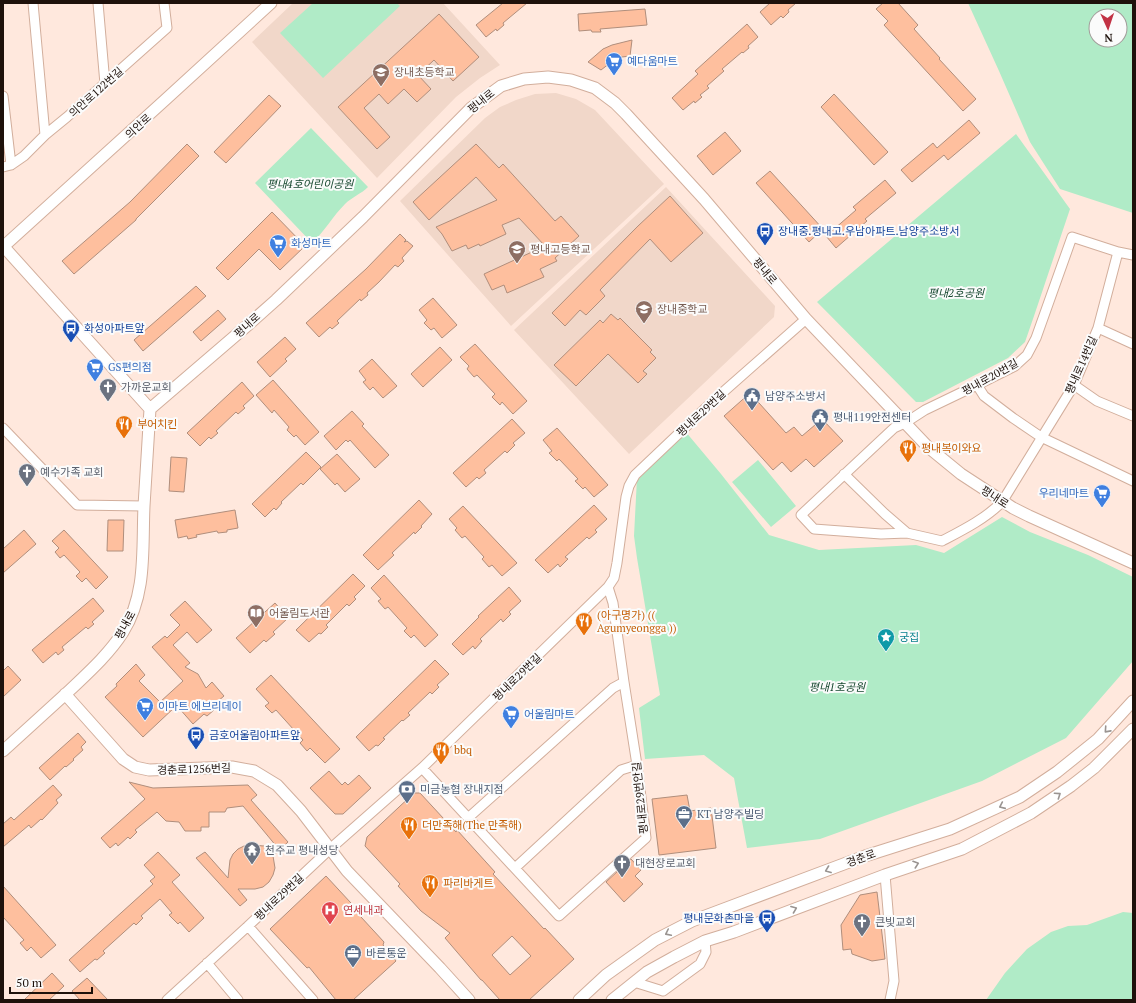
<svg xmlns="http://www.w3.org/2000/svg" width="1136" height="1003" viewBox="0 0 1136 1003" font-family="'PT Serif','Noto Sans KR',serif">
<rect width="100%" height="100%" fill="#ffe8dd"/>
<path fill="#f1d7c9" d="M293,3H443L500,65L480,78L456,97L377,178L252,42Z
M556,93L576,99L595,110L664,184L511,326L400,201L485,118L500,107L516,100L535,94Z
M666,187L775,306L774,317L629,454L514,330Z"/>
<path fill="#b0ebc7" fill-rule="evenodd" d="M313,3H397L400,6L323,78L280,33Z
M968,3H1133V213L1060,189L1030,142L999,71ZM1096,16H1120V40H1096Z
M311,128L368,187C361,194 352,197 345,204C333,216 324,232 312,243L255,183Z
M1016,134L1070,209L1034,316L1025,342L1008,358L923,402H916L817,302Z
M685,431L721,474L769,535L819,550L916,545L944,553L1002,517L1030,532L1088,555L1133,577V661L1066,738L982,781L820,839L747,848L734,778L704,755L645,759L639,708L660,695L637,558L634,536L637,478Z
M758,460L796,506L771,527L732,482Z
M1123,912L1133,913V1000H986L1005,973L1027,949L1051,932L1068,926L1087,925Z"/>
<path fill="#febf9e" stroke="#b08e7c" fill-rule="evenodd" d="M503,3H527L503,23L504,25L497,31L496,29L486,37L476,25Z
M770,3H796L788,10L789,12L783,18L781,16L771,25L760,12Z
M883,3H898L918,25L914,29L940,58L939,59L976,99L963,111L884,25L888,21L876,9Z
M645,9L647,25L600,29L601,32H592L591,30L579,31L578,14Z
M439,14L479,57L453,81L434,60L418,75L431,89L417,102L404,89L388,104L379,94L364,108L390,137L377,149L338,107Z
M747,24L758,37L748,46L749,48L743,53L742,52L722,69L724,71L707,86L709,88L700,95L702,97L695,103L694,101L683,110L672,98L698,74L695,71Z
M632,40L630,56L622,57L614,60L601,70L588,62L603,49L612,45Z
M834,94L888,152L874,165L821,107Z
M269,95L281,106L226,163L214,152Z
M969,120L980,133L948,160L944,155L912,182L901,170L933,143L937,148Z
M725,132L741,151L713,175L697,156Z
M187,144L199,156L136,219V220L74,274L62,261L130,202Z
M476,144L499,168L503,164L555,221L561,216L579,236L555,258L557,261L540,269L544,277L507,293L504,285L492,290L484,274L545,246L519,218L502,225L506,234L480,246L479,244L468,249L466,245L452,251L442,234L436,227L497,200L476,177L429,220L413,202Z
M770,171L823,229L809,242L756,183Z
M885,180L896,193L865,219L867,221L836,248L826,236L856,210L853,207Z
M670,196L703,233L671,262L650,239L600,290L605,296L586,315L580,310L565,326L552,313L638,226Z
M272,212L305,246L280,270L259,249L228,280L216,268Z
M400,234L406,240L404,242L407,241L413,246L402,258L404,261L398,267L395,265L379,282L367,293L368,295L361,301L360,299L337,321L339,323L332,329L330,327L319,337L306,323L366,269Z
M196,286L206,296L143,351L134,340Z
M433,298L457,325L442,338L434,328L431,330L424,323L427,320L419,310Z
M218,310L226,319L201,341L193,332Z
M611,314L618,320L620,318L652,350L650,352L656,358L643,371L647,374L638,383L608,354L576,386L554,365L600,320L603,323Z
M285,337L296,349L285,359L287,361L270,377L257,362Z
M475,344L527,401L513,414L502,402L500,405L492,397L495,394L477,375L474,377L467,369L469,366L460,357Z
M440,347L452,360L423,387L411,374Z
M372,359L397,386L383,398L373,387L370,390L363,382L366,380L359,371Z
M273,380L319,432L305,445L296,435L294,437L287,430L289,427L274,410L272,413L256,395Z
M242,382L254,396L243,406L245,408L238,414L236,412L216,431L218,433L211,439L209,437L200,446L187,433Z
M750,393L786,433L794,427L802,436L822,419L843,441L814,467L806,459L791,472L782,462L773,470L724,416Z
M352,411L364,424L362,426L389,455L375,468L350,440L348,442L346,440L336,450L324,436Z
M512,419L525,433L513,443L515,445L507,453L505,451L484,470L486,473L479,479L477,477L466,487L453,473Z
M557,428L608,485L594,497L585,487L583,489L575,481L578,479L559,459L557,461L549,453L552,451L543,440Z
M306,452L321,467L303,485L301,483L281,502L282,503L276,510L274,508L265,517L252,504Z
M337,454L360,479L345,492L337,483L335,485L320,469Z
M171,457L187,458L184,492L169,491Z
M419,500L432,514L421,526L422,527L415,534L414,532L392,553L394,555L378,570L363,555Z
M594,505L607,519L595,530L597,532L589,539L587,537L565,557L568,559L560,567L558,564L548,573L535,560Z
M463,506L517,563L502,576L492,565L489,567L482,559L484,557L465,536L462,538L455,530L457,528L449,519Z
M235,510L238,528L227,530V532L218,533L217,531L196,535L197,537L188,539L187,536L178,538L175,520Z
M108,520H124L123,551H107Z
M24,530L36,544L3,573V549Z
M64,530L108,577L96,589L86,578L82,582L76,576L80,572L64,555L60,558L55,552L59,548L52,541Z
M353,574L365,586L354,597L356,599L349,606L347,604L326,625L328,627L321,634L319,633L309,642L296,630Z
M384,575L438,635L425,647L414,635L411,638L404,631L407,628L388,607L385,609L378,601L381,599L371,588Z
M509,587L521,601L509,612L511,614L503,622L501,619L480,639L482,641L475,649L473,646L463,655L452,644L479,617L478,616Z
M93,598L104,611L92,622L94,624L88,629L86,627L62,647L64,650L58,655L56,652L43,663L32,650Z
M185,601L212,630L197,643L187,632L173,645L190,663L185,667L198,674L206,688L212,682L224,696L211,707L214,710L207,716L204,714L193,724L178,707L176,708L175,707L143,737L105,697L117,686L116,684L136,664L145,675L139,681L160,702L183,681L152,647L165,636L167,638L180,625L170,615Z
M275,603L288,618L273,632L275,634L266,642L264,640L250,653L236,638Z
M435,660L449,674L437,685L439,687L432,694L430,692L408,713L410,715L403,721L402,720L383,738L385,739L378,746L376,745L369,751L356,737Z
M8,666L21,680L3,697V671Z
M271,675L340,749L325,763L310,748L307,751L300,743L303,740L276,710L272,713L265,706L269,703L256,689Z
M78,733L86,742L81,747L83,750L73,759L74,760L66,767L65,766L50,780L39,768Z
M329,771L342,785L345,782L348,785L359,775L371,788L343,814H335L310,788Z
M129,782L153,788L248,785L257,795L251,800L288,842L273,856L275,868L273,875L269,882L263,887L255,889H238L247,900L240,906L196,858L205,852L228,878L230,860L233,854L238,849L244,846L251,845L277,847L243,806L227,808L225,812H209V827H201V831H185L179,822L166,821L157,812L135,830L137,832L130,839L128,837L118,846L116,843L110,848L101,838L145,799Z
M53,785L62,795L56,800L58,803L42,820L41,819L31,828L29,825L3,847V824L11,817L14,820Z
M414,793H420L456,832L457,830L495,872L493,874L544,929L545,928L574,959L529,1000H500L482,980H481L445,938L450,933L421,911L398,886L400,884L365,846L367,837ZM512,936L531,956L510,975L492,955Z
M687,795L690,811L711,808L716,848L659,855L652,799Z
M158,852L180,875L172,882L204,918L189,932L180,922L178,924L169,915L172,913L160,899L141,916L143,918L136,925L134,923L113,942L103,951L105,953L97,960L95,959L80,972L69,960L153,884L150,881L155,877L144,865Z
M631,859L641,870L635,876L643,884L624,902L606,882Z
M326,876L363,916L361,917L384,942L383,945L396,961L353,1000H336L309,967L307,968L270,929Z
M3,886L56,945L41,958L31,947L27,951L20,943L24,940L3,917Z
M877,892L885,959L872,961L852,954L851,949L843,950L841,925L860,895Z
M52,973L64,986L49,1000H24Z
M87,978L108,1000H80L72,991Z"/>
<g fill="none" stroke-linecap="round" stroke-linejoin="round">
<g stroke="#d2ae9c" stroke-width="11">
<path id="minor" d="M33,3L45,135
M98,3L105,84
M3,96L11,165
M3,167L11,165L24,156L45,135L67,117L167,28L164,3
M1118,252L1072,237L1036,338L1027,355L1015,366L977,385L925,410L905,423L894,428L801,515L814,529L881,534L907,533L942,541C963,530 985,519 1002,502L1074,385L1098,328L1118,252L1133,255
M1098,328L1133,344
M977,385L984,396L1013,418L1041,437L1133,481
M1074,385L1097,401L1133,416
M3,428L77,505L144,506
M844,474L885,514L907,533
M422,768L559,916L646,838L637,765L624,682L613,603L608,587
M468,818L613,688L624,682
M515,868L621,770L637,765
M885,875L894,981L890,1000
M248,926L313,1000
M207,963L238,1000
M634,982L663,991
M663,991L700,964L706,952L705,941
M167,1000L248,926L330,849L422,768L608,587L614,578L617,563L626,497L629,486L635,475L713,401L806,319"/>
</g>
<g stroke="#d2ae9c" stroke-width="13">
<path id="tertiary" d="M3,247L165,100L271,3
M4,247L150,409
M65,694L123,759L135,767L149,770L232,767L254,771L277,785L301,811L347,871L440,968L469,1000
M3,751C25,731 48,710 70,690C89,672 109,654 123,632C147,594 142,549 144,506C146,473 148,441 150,409L249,324L276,300L363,217L471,108L501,86L524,79L548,77L571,80L595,88L615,103L626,114L704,199L806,319L928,447L961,474L1013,508L1029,516L1133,563
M579,1000L606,975L655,940L692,921L865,856L950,829L1020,797L1057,772L1098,739L1133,701
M612,1000L647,972L674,957L705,941L734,932L885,875L962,849L1031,813L1071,786L1094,768L1133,729"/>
</g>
<use href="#minor" stroke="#fff" stroke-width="9"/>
<use href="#tertiary" stroke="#fff" stroke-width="11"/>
</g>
<defs><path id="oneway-chevron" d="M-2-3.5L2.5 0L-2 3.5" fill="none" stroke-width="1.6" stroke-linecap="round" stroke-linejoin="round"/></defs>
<g stroke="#9a9491">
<use href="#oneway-chevron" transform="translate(1107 730) rotate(132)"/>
<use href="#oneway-chevron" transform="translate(1058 795) rotate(-34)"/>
<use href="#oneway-chevron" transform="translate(1002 806) rotate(156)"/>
<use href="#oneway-chevron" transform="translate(916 864) rotate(-19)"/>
<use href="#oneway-chevron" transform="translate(828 870) rotate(159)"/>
<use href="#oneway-chevron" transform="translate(794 909) rotate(-21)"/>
<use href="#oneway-chevron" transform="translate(668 933) rotate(154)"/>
</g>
<defs>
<g id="supermarket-pin" transform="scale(0.9)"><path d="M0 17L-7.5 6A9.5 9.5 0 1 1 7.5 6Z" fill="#3f7fe0" stroke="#fbfbfb"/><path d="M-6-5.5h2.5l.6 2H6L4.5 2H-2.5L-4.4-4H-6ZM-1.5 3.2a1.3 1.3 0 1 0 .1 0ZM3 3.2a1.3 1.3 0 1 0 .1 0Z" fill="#fff"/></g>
<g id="school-pin" transform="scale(0.9)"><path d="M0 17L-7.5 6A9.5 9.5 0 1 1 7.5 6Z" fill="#8d6e63" stroke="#fbfbfb"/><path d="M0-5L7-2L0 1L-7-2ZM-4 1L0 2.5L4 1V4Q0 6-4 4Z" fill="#fff"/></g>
<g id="bus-pin" transform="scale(0.9)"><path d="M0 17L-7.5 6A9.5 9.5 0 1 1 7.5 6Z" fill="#1a4fb4" stroke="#fbfbfb"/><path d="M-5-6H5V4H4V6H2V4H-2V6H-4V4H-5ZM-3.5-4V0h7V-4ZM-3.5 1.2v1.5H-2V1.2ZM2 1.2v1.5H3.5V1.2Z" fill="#fff"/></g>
<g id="church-pin" transform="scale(0.9)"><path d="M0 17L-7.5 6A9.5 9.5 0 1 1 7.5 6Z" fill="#6b7280" stroke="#fbfbfb"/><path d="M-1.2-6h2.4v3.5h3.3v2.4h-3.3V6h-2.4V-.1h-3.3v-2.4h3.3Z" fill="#fff"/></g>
<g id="civic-pin" transform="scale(0.9)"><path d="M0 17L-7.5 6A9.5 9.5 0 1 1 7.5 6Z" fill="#5c6f8a" stroke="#fbfbfb"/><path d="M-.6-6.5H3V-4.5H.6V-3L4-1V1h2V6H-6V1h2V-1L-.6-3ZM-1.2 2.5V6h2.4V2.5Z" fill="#fff"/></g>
<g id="restaurant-pin" transform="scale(0.9)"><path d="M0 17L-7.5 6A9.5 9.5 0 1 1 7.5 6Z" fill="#e8710a" stroke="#fbfbfb"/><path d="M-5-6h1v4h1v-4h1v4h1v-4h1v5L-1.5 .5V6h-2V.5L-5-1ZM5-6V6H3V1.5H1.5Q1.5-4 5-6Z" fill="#fff"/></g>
<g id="library-pin" transform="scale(0.9)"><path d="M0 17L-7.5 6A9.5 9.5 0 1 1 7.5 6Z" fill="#8d6e63" stroke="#fbfbfb"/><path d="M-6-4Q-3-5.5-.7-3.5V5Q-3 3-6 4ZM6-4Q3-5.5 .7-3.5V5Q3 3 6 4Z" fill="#fff"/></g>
<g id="sight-pin" transform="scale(0.9)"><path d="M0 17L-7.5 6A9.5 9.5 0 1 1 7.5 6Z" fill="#0f9aa8" stroke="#fbfbfb"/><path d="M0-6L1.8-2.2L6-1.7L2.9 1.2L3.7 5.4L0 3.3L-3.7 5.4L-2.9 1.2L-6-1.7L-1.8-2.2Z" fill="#fff"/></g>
<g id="bank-pin" transform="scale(0.9)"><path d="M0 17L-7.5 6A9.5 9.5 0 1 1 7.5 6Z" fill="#5c6f8a" stroke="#fbfbfb"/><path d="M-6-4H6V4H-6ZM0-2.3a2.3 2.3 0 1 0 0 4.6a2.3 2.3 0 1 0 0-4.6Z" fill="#fff"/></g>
<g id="office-pin" transform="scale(0.9)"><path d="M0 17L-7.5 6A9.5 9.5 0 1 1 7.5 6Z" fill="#5c6f8a" stroke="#fbfbfb"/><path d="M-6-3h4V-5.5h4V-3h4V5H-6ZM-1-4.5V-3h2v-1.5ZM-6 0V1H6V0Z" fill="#fff"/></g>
<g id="temple-pin" transform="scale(0.9)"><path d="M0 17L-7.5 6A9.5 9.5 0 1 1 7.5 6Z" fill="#6b7280" stroke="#fbfbfb"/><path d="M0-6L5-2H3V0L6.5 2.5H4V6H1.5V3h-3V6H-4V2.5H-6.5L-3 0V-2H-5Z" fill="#fff"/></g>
<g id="hospital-pin" transform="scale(0.9)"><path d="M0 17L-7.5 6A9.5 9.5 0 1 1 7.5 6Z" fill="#e0444e" stroke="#fbfbfb"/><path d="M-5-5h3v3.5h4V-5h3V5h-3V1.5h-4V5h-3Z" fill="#fff"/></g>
</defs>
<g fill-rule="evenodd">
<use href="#supermarket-pin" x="614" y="61"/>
<use href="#school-pin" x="381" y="72"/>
<use href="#bus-pin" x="765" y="231"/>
<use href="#supermarket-pin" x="278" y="243"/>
<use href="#school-pin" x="517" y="249"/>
<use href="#school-pin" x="644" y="309"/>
<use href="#bus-pin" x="71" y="328"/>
<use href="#supermarket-pin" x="95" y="367"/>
<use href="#church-pin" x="108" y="387"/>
<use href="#civic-pin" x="752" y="396"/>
<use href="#civic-pin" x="820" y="417"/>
<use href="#restaurant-pin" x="124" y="424"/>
<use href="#restaurant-pin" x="908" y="448"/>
<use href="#church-pin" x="27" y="472"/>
<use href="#supermarket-pin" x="1102" y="493"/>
<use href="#library-pin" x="256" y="613"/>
<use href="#restaurant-pin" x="584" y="621"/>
<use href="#sight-pin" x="886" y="637"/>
<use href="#supermarket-pin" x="145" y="706"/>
<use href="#supermarket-pin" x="511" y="714"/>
<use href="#bus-pin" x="196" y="735"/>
<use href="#restaurant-pin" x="441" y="750"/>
<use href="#bank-pin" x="407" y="789"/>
<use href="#office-pin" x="684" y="814"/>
<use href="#restaurant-pin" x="409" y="825"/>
<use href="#temple-pin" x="252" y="850"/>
<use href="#church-pin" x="622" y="863"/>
<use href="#restaurant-pin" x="430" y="883"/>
<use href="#hospital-pin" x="330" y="910"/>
<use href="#bus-pin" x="767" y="918"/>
<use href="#church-pin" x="862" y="922"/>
<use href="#office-pin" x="353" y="953"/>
</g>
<g text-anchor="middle" stroke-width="4" stroke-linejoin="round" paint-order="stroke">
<g font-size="11" fill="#366cbe" stroke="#fbfbfb" text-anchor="start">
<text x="627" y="65">예다움마트</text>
<text x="291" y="247">화성마트</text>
<text x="108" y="371">GS편의점</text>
<text x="1089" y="497" text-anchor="end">우리네마트</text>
<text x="158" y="710">이마트 에브리데이</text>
<text x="524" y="718">어울림마트</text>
</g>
<g font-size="11" fill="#785e54" stroke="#fbfbfb" text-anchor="start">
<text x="394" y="76">장내초등학교</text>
<text x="530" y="253">평내고등학교</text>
<text x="657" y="313">장내중학교</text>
<text x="269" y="617">어울림도서관</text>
</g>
<g font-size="11" fill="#1e110b" stroke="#fbfbfb">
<text transform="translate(96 92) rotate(-42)" y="4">의안로122번길</text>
<text transform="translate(481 101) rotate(-39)" y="4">평내로</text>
<text transform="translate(138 126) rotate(-42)" y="4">의안로</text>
<text transform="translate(765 271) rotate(50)" y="4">평내로</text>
<text transform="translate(247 325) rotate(-42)" y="4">평내로</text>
<text transform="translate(1081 365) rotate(-66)" y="4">평내로14번길</text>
<text transform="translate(990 377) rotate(-29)" y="4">평내로20번길</text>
<text transform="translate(701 413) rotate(-43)" y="4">평내로29번길</text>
<text transform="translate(995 497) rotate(33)" y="4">평내로</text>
<text transform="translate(125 625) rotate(-61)" y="4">평내로</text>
<text transform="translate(517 677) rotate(-44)" y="4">평내로29번길</text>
<text transform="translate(194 769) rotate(-2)" y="4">경춘로1256번길</text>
<text transform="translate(640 798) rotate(-96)" y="4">평내로29번안길</text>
<text transform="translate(861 858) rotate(-20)" y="4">경춘로</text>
<text transform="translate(279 897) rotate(-43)" y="4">평내로29번길</text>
</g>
<g font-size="11" font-style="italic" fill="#16482f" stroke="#fbfbfb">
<text x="310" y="188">평내4호어린이공원</text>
<text x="956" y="297">평내2호공원</text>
<text x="837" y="691">평내1호공원</text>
</g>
<g font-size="11" fill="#164399" stroke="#fbfbfb" text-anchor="start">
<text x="778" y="235">장내중.평내고.우남아파트.남양주소방서</text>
<text x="84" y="332">화성아파트앞</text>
<text x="209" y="739">금호어울림아파트앞</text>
<text x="754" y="922" text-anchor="end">평내문화촌마을</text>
</g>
<g font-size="11" fill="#5b616d" stroke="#fbfbfb" text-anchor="start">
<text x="121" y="391">가까운교회</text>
<text x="40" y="476">예수가족 교회</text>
<text x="265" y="854">천주교 평내성당</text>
<text x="635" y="867">대현장로교회</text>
<text x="875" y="926">큰빛교회</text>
</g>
<g font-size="11" fill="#4e5e75" stroke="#fbfbfb" text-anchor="start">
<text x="765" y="400">남양주소방서</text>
<text x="833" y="421">평내119안전센터</text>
<text x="420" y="793">미금농협 장내지점</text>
<text x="697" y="818">KT 남양주빌딩</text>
<text x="366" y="957">바른통운</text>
</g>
<g font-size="11" fill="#c56008" stroke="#fbfbfb" text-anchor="start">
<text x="137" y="428">부어치킨</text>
<text x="921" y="452">평내복이와요</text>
<text x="597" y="619">(아구명가) ((<tspan x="597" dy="13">Agumyeongga ))</tspan></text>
<text x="454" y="754">bbq</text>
<text x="422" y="829">더만족해(The 만족해)</text>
<text x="443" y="887">파리바게트</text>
</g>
<g font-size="11" fill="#0d838f" stroke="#fbfbfb" text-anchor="start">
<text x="899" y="641">궁집</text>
</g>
<g font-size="11" fill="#be3a42" stroke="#fbfbfb" text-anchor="start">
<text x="343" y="914">연세내과</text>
</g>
</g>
<rect width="1136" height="1003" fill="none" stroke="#1e110b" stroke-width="8"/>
<g transform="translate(1108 28) rotate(177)"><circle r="19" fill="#fbfbfb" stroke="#a39d9b"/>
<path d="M0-3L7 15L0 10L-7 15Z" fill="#c23244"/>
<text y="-6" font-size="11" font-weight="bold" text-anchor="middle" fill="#1e110b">N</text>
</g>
<path d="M10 987v6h82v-6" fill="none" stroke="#1e110b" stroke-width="2"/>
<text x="16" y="987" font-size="12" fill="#1e110b" stroke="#fbfbfb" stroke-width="3" paint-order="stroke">50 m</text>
</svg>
